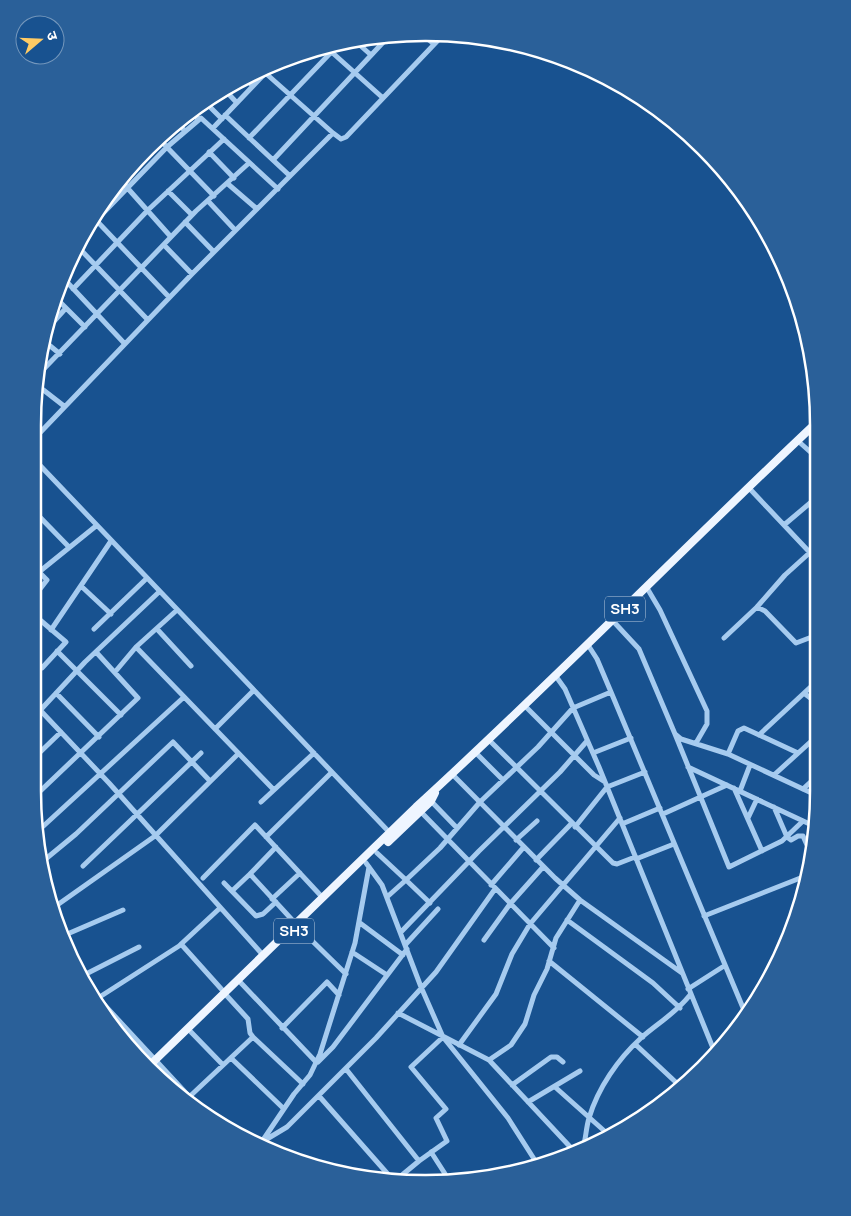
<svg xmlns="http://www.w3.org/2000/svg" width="851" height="1216" viewBox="0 0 851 1216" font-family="Manrope,'Noto Sans Devanagari',sans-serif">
<rect width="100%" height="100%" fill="#185290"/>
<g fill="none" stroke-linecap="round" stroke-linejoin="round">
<path stroke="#a6cbef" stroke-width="5" d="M422,34L434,44
M354,40L371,55
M326,47L383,98
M244,78L253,86L273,65
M224,89L237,103
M211,98L208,105L222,119
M191,112L198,119
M225,115L290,176
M177,123L185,131
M213,128L253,86
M333,133L341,139L346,137L444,34
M249,138L339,44
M159,139L214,196
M209,152L234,178
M273,160L390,35
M123,183L171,237
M228,184L257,209
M168,191L192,215
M208,201L235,230
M94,218L169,297
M185,222L214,252
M83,234L167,147L201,118L278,189
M164,245L192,274
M78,247L147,319
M66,281L124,343
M73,289L148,210L224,139
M58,300L85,327
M48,328L66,308
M43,340L60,354
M37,376L196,211L249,163
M37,385L64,406
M33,440L192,274L333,133L262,70
M798,441L816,457
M33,458L390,833
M33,477L41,467
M749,488L816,559
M33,510L68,546
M784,525L816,498
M39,572L96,526
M81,586L111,614
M647,588L660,610L707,711V724L696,743
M33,598L47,580L33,566
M757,607L785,575L816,547
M613,621L639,649L675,734L681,739L728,754L818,796
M94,629L146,579
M157,629L191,666
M51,630L111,541
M724,638L757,607L765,611L796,643L817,635
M588,645L597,659L611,692L746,1015
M136,647L274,790
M57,651L121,715
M33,669L42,668L66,642L33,614
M115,672L136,647L177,610
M555,675L565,689L599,767L715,1053
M56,693L99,737
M805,694L817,703
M524,705L594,775L605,782
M40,710L109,783L262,954
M33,718L85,662L159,592
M215,729L254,690
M675,734L729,867L782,841L803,821
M759,735L817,681
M488,739L613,863L617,864L635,857
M475,752L503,780
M593,753L631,738
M728,754L738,731L744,728L798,753
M33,759L61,732
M688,767L816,827
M453,775L555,878L580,900L682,973
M774,775L817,736
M734,788L762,851
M803,789L817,776
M740,791L750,765
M33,798L138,698L96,652
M429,799L457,828
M261,802L314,753
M774,807L787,837L791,840L798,836H803L811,854
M421,812L554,948
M663,814L727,785
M748,818L757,799
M622,824L660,808
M575,827L607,787L645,772
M38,831L184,697
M266,837L332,772
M516,840L537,821
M276,847L250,874L295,923
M377,853L406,880L387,897
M636,859L674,844
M536,860L571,824
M42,862L76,834L173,742L210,781
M366,863L382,885L421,987L443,1037L508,1118L536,1162
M83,866L201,753
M203,878L255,825L323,898
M224,883L256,916L263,914L276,902
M491,885L523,848
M232,891L250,874
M272,899L300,873
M430,903L406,880L440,848L480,802L538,747L573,708L611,692
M53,908L155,836L238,754
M704,916L808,875
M567,920L653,983L680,1008
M360,923L403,955
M298,927L346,974
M401,932L479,851L560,772L587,741
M65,935L123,910
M484,940L510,904L543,867
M181,944L224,992
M406,944L438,909
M352,952L387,975
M549,961L643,1037
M84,975L139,947
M85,979L98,998L197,1105
M241,983L316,1062
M688,989L724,966
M227,996L248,1019L250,1033L253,1037
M98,998L179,946L220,908
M398,1013L489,1060L574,1151
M282,1028L327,982L339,995
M191,1032L223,1065
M635,1044L682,1088
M459,1045L496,994L512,954L530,924L620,818
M231,1058L284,1109
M489,1060L511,1045L525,1024L534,995L547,969L556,938L580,900
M318,1062L333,1047L407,949
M346,1069L419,1161L447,1141L436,1118L446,1109L411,1067L443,1037
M512,1085L551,1057H557L563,1062
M555,1087L610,1136
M319,1096L393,1180
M187,1099L253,1037L303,1084
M528,1102L580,1071
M263,1140L294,1094L310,1075L320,1054L355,943L369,867
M583,1148C586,1138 586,1128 589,1118C598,1088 618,1059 641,1038C658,1023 676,1013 690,995
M431,1152L449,1180
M274,1153L262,1142L287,1127L376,1038L436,972L495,889
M396,1180L419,1161"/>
<path stroke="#eef5ff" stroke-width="8" d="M388,842L431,801L435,793
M149,1066L416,807C552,683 681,550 815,424"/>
</g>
<g text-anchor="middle" stroke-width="4" stroke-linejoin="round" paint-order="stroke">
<g fill="#185290" stroke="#bacbde" stroke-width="1">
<rect x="605" y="596.5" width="40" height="25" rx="4"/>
<rect x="274" y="918.5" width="40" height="25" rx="4"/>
</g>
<g font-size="15" font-weight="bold" fill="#fff">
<text x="625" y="614">SH3</text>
<text x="294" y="936">SH3</text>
</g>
</g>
<path d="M0 0H851V1216H0ZM425 41H426A384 384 0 0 1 810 425V791A384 384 0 0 1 426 1175H425A384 384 0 0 1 41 791V425A384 384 0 0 1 425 41Z" fill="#2a6099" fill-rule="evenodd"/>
<path fill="none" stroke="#fff" stroke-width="2.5" d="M425 41H426A384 384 0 0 1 810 425V791A384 384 0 0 1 426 1175H425A384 384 0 0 1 41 791V425A384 384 0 0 1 425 41Z"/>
<g transform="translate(40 40) rotate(71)"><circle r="24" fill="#185290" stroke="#7497bc"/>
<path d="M0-4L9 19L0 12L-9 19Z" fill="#ffcb64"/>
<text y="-8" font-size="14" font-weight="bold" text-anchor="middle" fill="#ffffff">उ</text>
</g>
</svg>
